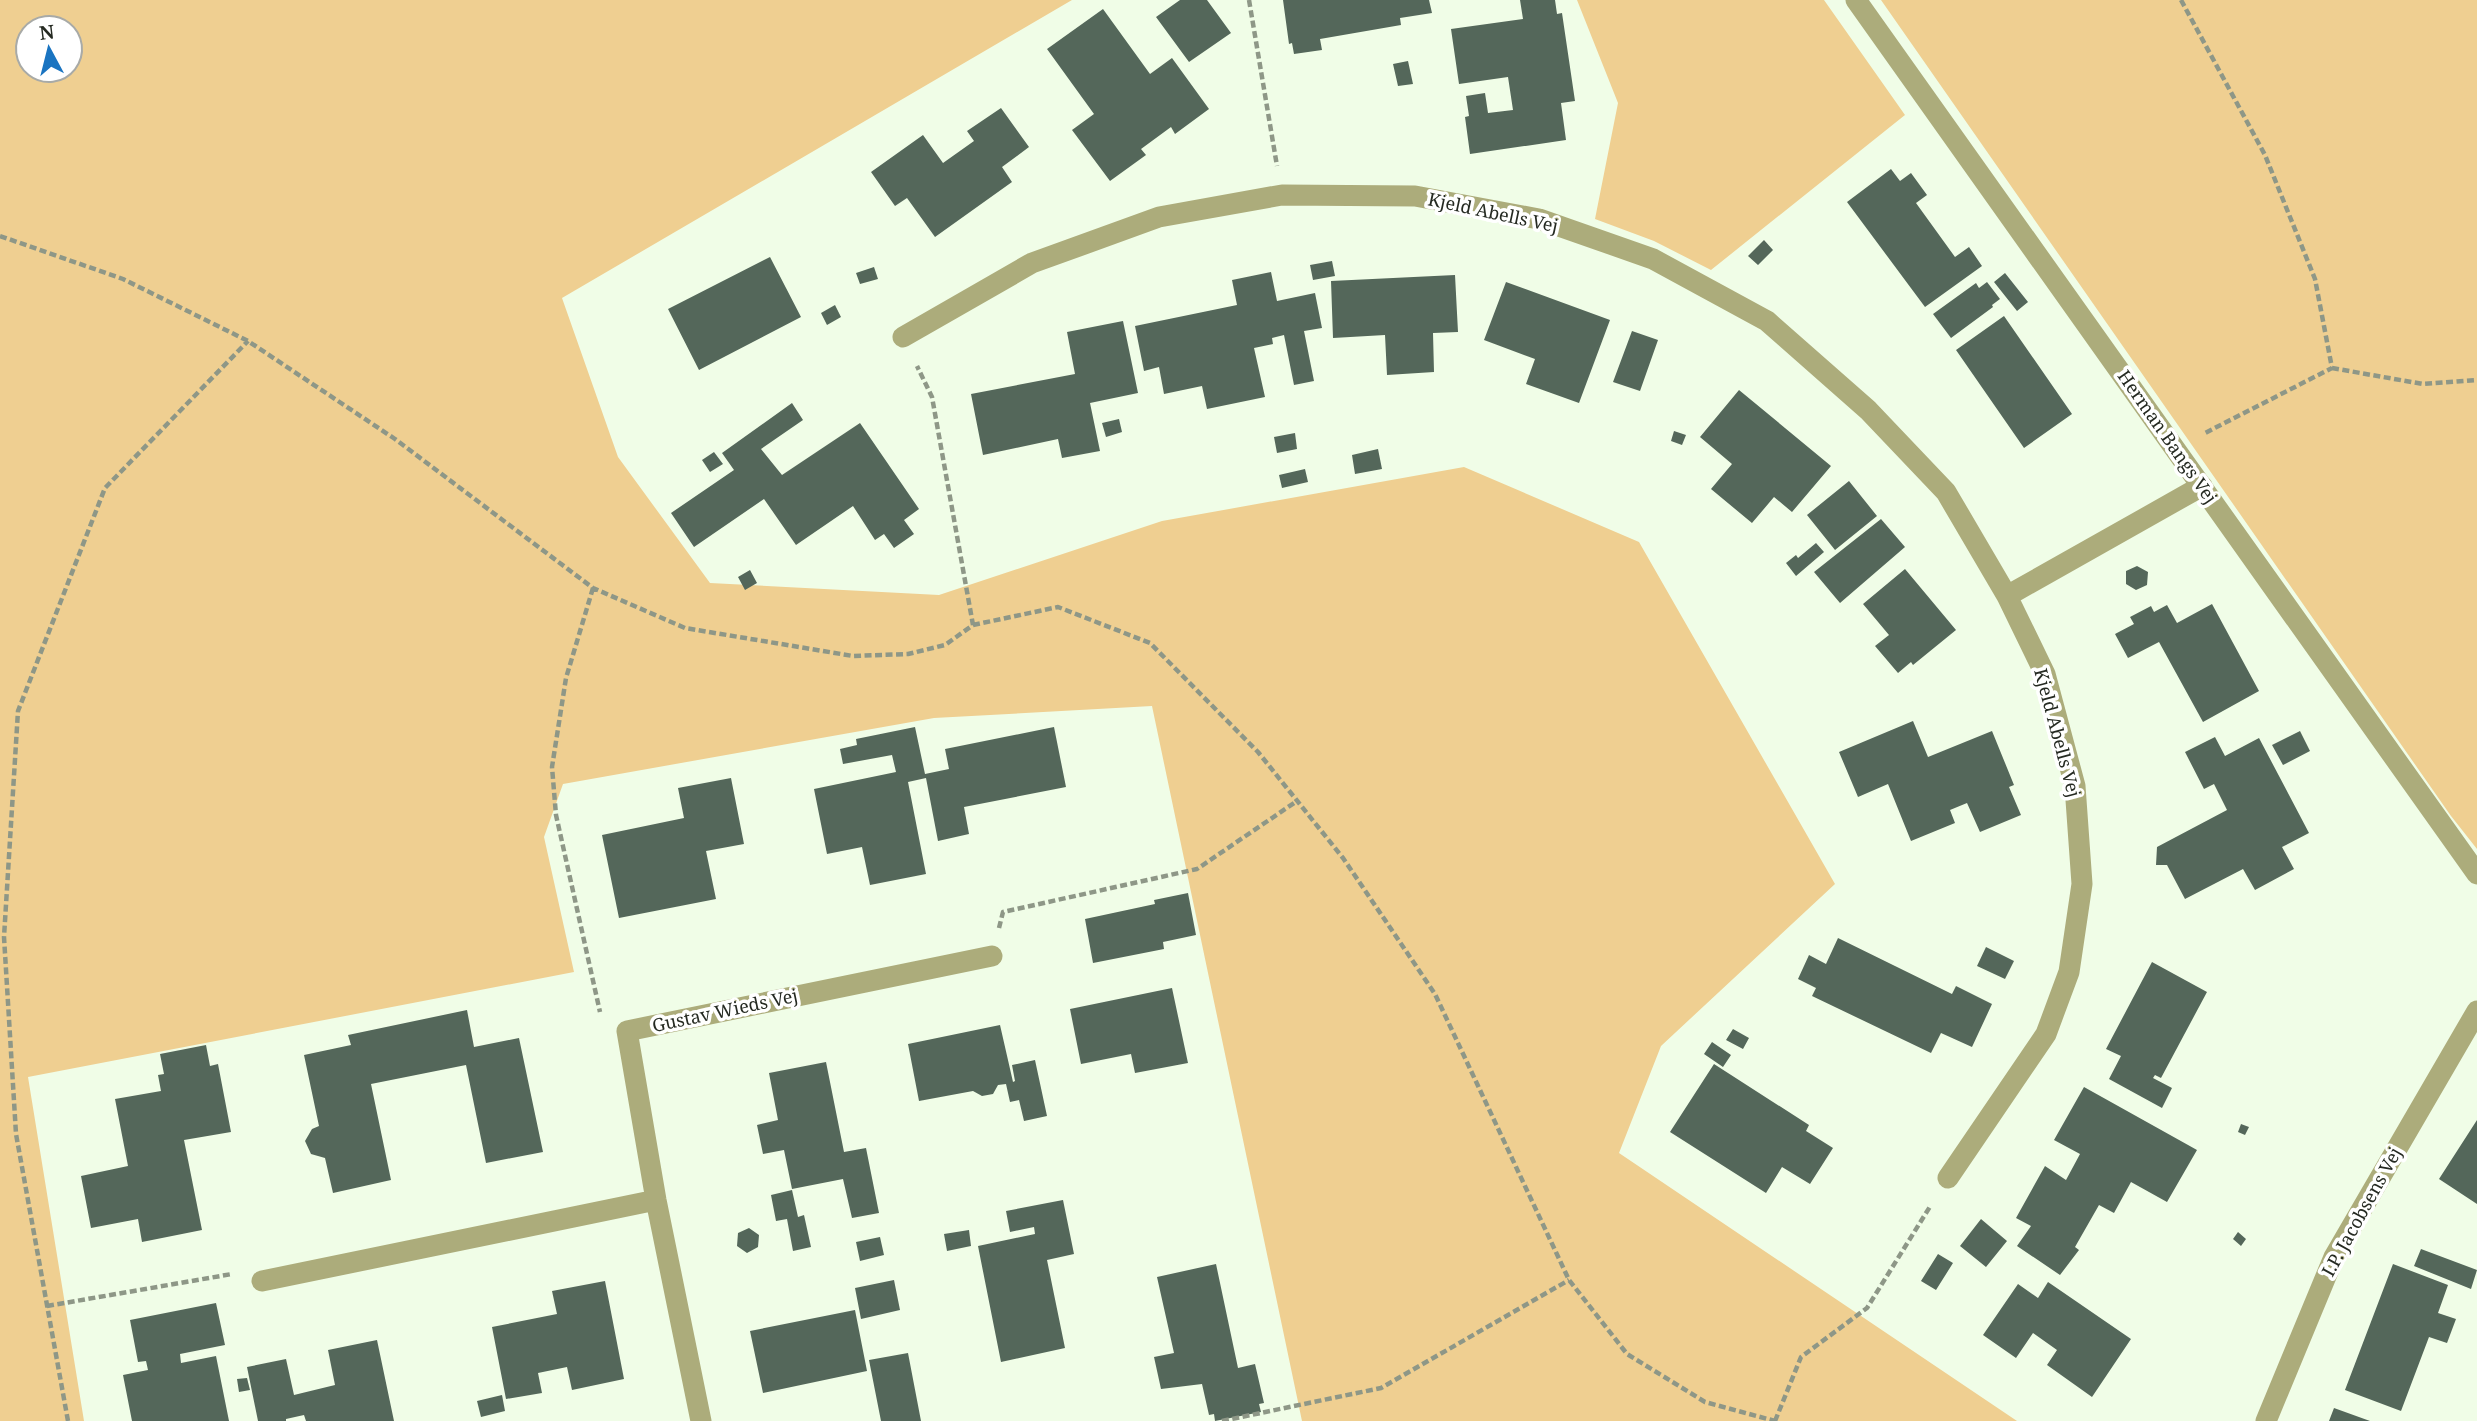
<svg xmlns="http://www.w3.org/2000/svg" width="2477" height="1421" viewBox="0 0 2477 1421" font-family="'Noto Serif',serif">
<rect width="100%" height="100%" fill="#f0fde7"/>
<path fill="#efcf91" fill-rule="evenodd" d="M0,0H1072L562,298L618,457L710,583L939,595L1162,521L1464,467L1639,542L1835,884L1661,1046L1619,1153L2017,1421H1302L1152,706L934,718L563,784L544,837L574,972L28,1077L84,1421H0ZM28,28H70V70H28Z
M1577,0H1824L1905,115L1711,270L1654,241L1595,219L1618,103Z
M1881,0H2477V849L2451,816Z"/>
<path fill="#54675a" d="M1180,0H1207L1231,33L1189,62L1156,17Z
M1283,0H1429L1432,13L1400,18L1401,25L1320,39L1322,50L1294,54L1292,43L1289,44Z
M1520,0H1555L1557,14L1562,13L1575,101L1561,103L1566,140L1470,154L1465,117L1469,116L1466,96L1485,93L1488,113L1513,110L1508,77L1459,84L1451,29L1523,19Z
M1103,9L1150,74L1172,58L1209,109L1175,134L1171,127L1141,149L1146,155L1110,181L1072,130L1094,114L1047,49Z
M1408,61L1413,84L1398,86L1393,64Z
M1001,108L1029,147L1002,167L1012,182L935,237L907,198L895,206L871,172L923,135L943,163L974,141L967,131Z
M1891,169L1900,181L1911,173L1927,195L1916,203L1955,257L1969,247L1982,266L1925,307L1847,202Z
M1764,240L1773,250L1758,265L1748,256Z
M770,257L801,317L699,370L668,309Z
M1332,261L1335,276L1313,280L1310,265Z
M874,267L878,279L860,284L856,273Z
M1271,272L1277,301L1315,293L1322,328L1304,331L1314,381L1294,385L1284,335L1272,338L1273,344L1254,348L1265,397L1207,409L1202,386L1164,394L1159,367L1144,371L1135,326L1237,305L1232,280Z
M2005,273L2028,302L2017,311L1994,282Z
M1455,275L1458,332L1433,333L1434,372L1387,375L1385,335L1333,338L1331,281Z
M1506,282L1610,320L1579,403L1526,384L1535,359L1484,340Z
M1987,282L2000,299L1992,305L1993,307L1951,338L1933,314L1976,283L1979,288Z
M835,305L841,317L827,325L821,313Z
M2004,316L2072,414L2024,448L1956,350Z
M1123,321L1138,393L1090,403L1100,451L1062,458L1058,439L983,455L971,394L1075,374L1067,332Z
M1632,331L1658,340L1640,391L1613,382Z
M1739,390L1831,466L1792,512L1774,497L1752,523L1711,489L1732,464L1700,437Z
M792,403L803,420L761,449L782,475L860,423L919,509L904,520L914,534L894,548L884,534L875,540L853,506L796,545L764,499L694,547L671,513L734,470L722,453Z
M1119,419L1122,432L1106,437L1102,423Z
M1674,431L1686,435L1682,445L1671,441Z
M1295,433L1297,449L1277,453L1274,437Z
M1378,449L1382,469L1355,474L1352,455Z
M714,452L723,464L710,472L702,460Z
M1305,469L1308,482L1282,488L1279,475Z
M1849,481L1877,516L1835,550L1807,515Z
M1881,519L1905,547L1840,603L1814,572Z
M1816,543L1824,552L1796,576L1786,563L1796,555L1798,558Z
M2137,566L2148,572L2147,585L2136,590L2126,584V571Z
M1905,569L1956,630L1913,665L1911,662L1898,673L1875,646L1889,635L1863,604Z
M750,570L757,583L745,590L738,577Z
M2212,604L2259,691L2203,722L2159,642L2128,658L2115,634L2134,624L2130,617L2151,606L2154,612L2167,605L2177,623Z
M1913,721L1928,757L1992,731L2014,785L2009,787L2021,815L1980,832L1967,803L1950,810L1955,823L1911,841L1888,784L1858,797L1839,752Z
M915,727L925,774L949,769L945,749L1054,727L1066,787L964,807L969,834L938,841L926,778L908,782L926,874L870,885L862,847L827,854L814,789L896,772L892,755L843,764L840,749L857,745L856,739Z
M2300,731L2310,751L2283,765L2272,745Z
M2215,737L2225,756L2259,738L2309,833L2282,847L2294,869L2255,890L2243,869L2185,899L2167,865H2156L2157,847L2227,810L2214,784L2204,789L2185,752Z
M731,778L744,844L706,851L716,899L619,918L602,835L684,818L678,788Z
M1188,893L1196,935L1163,942L1164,949L1093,963L1085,919L1155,904L1154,900Z
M1838,938L1952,994L1956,986L1992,1004L1972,1047L1941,1033L1931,1053L1812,996L1816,988L1798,979L1809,955L1826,964Z
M1986,947L2014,961L2005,979L1977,966Z
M2152,962L2207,992L2161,1078L2155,1075L2153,1078L2172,1088L2162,1108L2109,1079L2121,1056L2106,1049Z
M1172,988L1188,1063L1135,1073L1131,1054L1081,1064L1070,1009Z
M467,1010L474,1047L519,1038L543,1152L486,1163L466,1065L371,1084L391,1180L333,1193L325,1158L311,1154L305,1141L312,1129L319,1126L304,1055L351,1045L348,1035Z
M1000,1025L1013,1082L1015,1081L1012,1065L1035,1060L1047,1116L1024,1121L1019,1100L1010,1102L1006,1084L998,1085L993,1094L982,1096L973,1091L919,1101L908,1044Z
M1733,1029L1749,1038L1743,1049L1726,1040Z
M1712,1042L1731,1055L1723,1067L1704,1054Z
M206,1045L210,1066L218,1064L231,1132L184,1140L202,1230L142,1242L138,1219L91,1228L81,1176L128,1166L115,1099L161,1091L158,1075L164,1074L160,1054Z
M826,1062L844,1152L866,1148L879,1213L852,1218L843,1179L792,1189L784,1150L763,1154L757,1125L778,1120L769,1073Z
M1714,1064L1809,1125L1806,1131L1833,1148L1810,1184L1782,1167L1766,1193L1670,1132Z
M2084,1087L2197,1150L2167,1202L2131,1182L2114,1213L2099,1205L2075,1247L2079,1250L2060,1275L2017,1246L2031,1226L2016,1218L2045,1166L2066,1180L2080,1154L2054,1140Z
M2477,1120V1204L2439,1179Z
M2241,1124L2249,1127L2245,1135L2238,1132Z
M792,1190L798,1217L804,1215L811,1247L793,1251L787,1219L776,1221L771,1195Z
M1063,1200L1074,1254L1047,1260L1065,1348L1001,1362L978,1246L1035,1234L1034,1227L1010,1232L1006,1211Z
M1981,1219L2007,1241L1986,1267L1960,1246Z
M749,1228L759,1235L758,1247L747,1253L737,1246L738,1233Z
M969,1230L971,1246L947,1251L944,1234Z
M2238,1232L2246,1239L2241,1246L2233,1239Z
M880,1237L884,1255L860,1261L856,1242Z
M2421,1249L2477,1270L2471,1289L2414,1266Z
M1938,1254L1953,1263L1936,1290L1921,1281Z
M1216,1264L1238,1368L1255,1364L1264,1403L1259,1404L1261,1412L1215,1421L1214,1414L1209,1415L1202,1384L1161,1389L1154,1357L1174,1353L1157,1277Z
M2393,1264L2448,1285L2438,1313L2456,1319L2447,1343L2429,1337L2401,1411L2345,1390Z
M894,1280L900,1310L861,1319L855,1288Z
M605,1281L624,1379L572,1390L567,1367L538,1373L542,1393L506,1399L492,1327L557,1314L552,1291Z
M2048,1282L2131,1339L2092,1397L2047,1365L2057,1350L2033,1333L2016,1358L1983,1335L2018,1284L2038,1298Z
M216,1303L225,1345L180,1354L181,1363L216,1356L229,1421H132L123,1375L148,1370L146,1361L138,1362L130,1320Z
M855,1310L867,1371L763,1393L750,1331Z
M377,1340L394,1421H306L304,1415L286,1419V1421H258L247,1367L286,1359L294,1395L335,1385L328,1350Z
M908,1353L921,1421H881L869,1360Z
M247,1378L250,1390L239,1392L237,1379Z
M502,1395L505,1411L481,1417L477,1401Z
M2334,1408L2370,1421H2329Z"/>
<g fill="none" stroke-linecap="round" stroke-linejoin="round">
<path stroke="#8e9787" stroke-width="4.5" stroke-dasharray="7 3.5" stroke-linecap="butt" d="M1249,0L1277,166
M2181,0L2265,155L2315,279L2332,368L2203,434
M0,236L123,279L248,341L395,439L593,588L685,628L853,656L908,654L945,645L973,625L932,397L917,366
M2332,368L2423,384L2477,380
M593,588L566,678L552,767L556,815L600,1012
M973,625L1058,607L1150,643L1258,752L1343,858L1435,994L1569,1280L1627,1354L1705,1402L1775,1421
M999,928L1003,912L1197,869L1297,801
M47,1306L232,1274
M68,1421L16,1134L4,937L18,711L105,488L248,341
M1222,1421L1381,1388L1569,1280
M1775,1421L1801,1357L1867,1308L1931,1205"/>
<path stroke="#acac7b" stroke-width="21" d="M1856,0L2477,874
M903,337L1032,263L1159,217L1282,195L1415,196L1539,219L1653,259L1767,321L1868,410L1946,492L2007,596L2045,674L2075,786L2082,884L2069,972L2046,1034L1948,1178
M2007,596L2202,486
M262,1281L656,1200
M701,1421L656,1200L627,1031L992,956
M2266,1421L2334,1257L2477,1011"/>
</g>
<g text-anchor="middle" stroke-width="7" stroke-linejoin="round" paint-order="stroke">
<g font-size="18" fill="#252a22" stroke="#fff">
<text transform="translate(1493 213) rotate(12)" y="6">Kjeld Abells Vej</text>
<text transform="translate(2167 437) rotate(55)" y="6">Herman Bangs Vej</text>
<text transform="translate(2057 733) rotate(75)" y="6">Kjeld Abells Vej</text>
<text transform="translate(725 1011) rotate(-12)" y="6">Gustav Wieds Vej</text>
<text transform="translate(2362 1212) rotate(-61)" y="6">I.P. Jacobsens Vej</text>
</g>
</g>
<g transform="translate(49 49) rotate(353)"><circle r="33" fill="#ffffff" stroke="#a8aaa7" stroke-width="2"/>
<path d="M0-5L12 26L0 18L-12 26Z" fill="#1a74c1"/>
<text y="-10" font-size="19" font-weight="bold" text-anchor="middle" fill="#252a22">N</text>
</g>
</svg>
